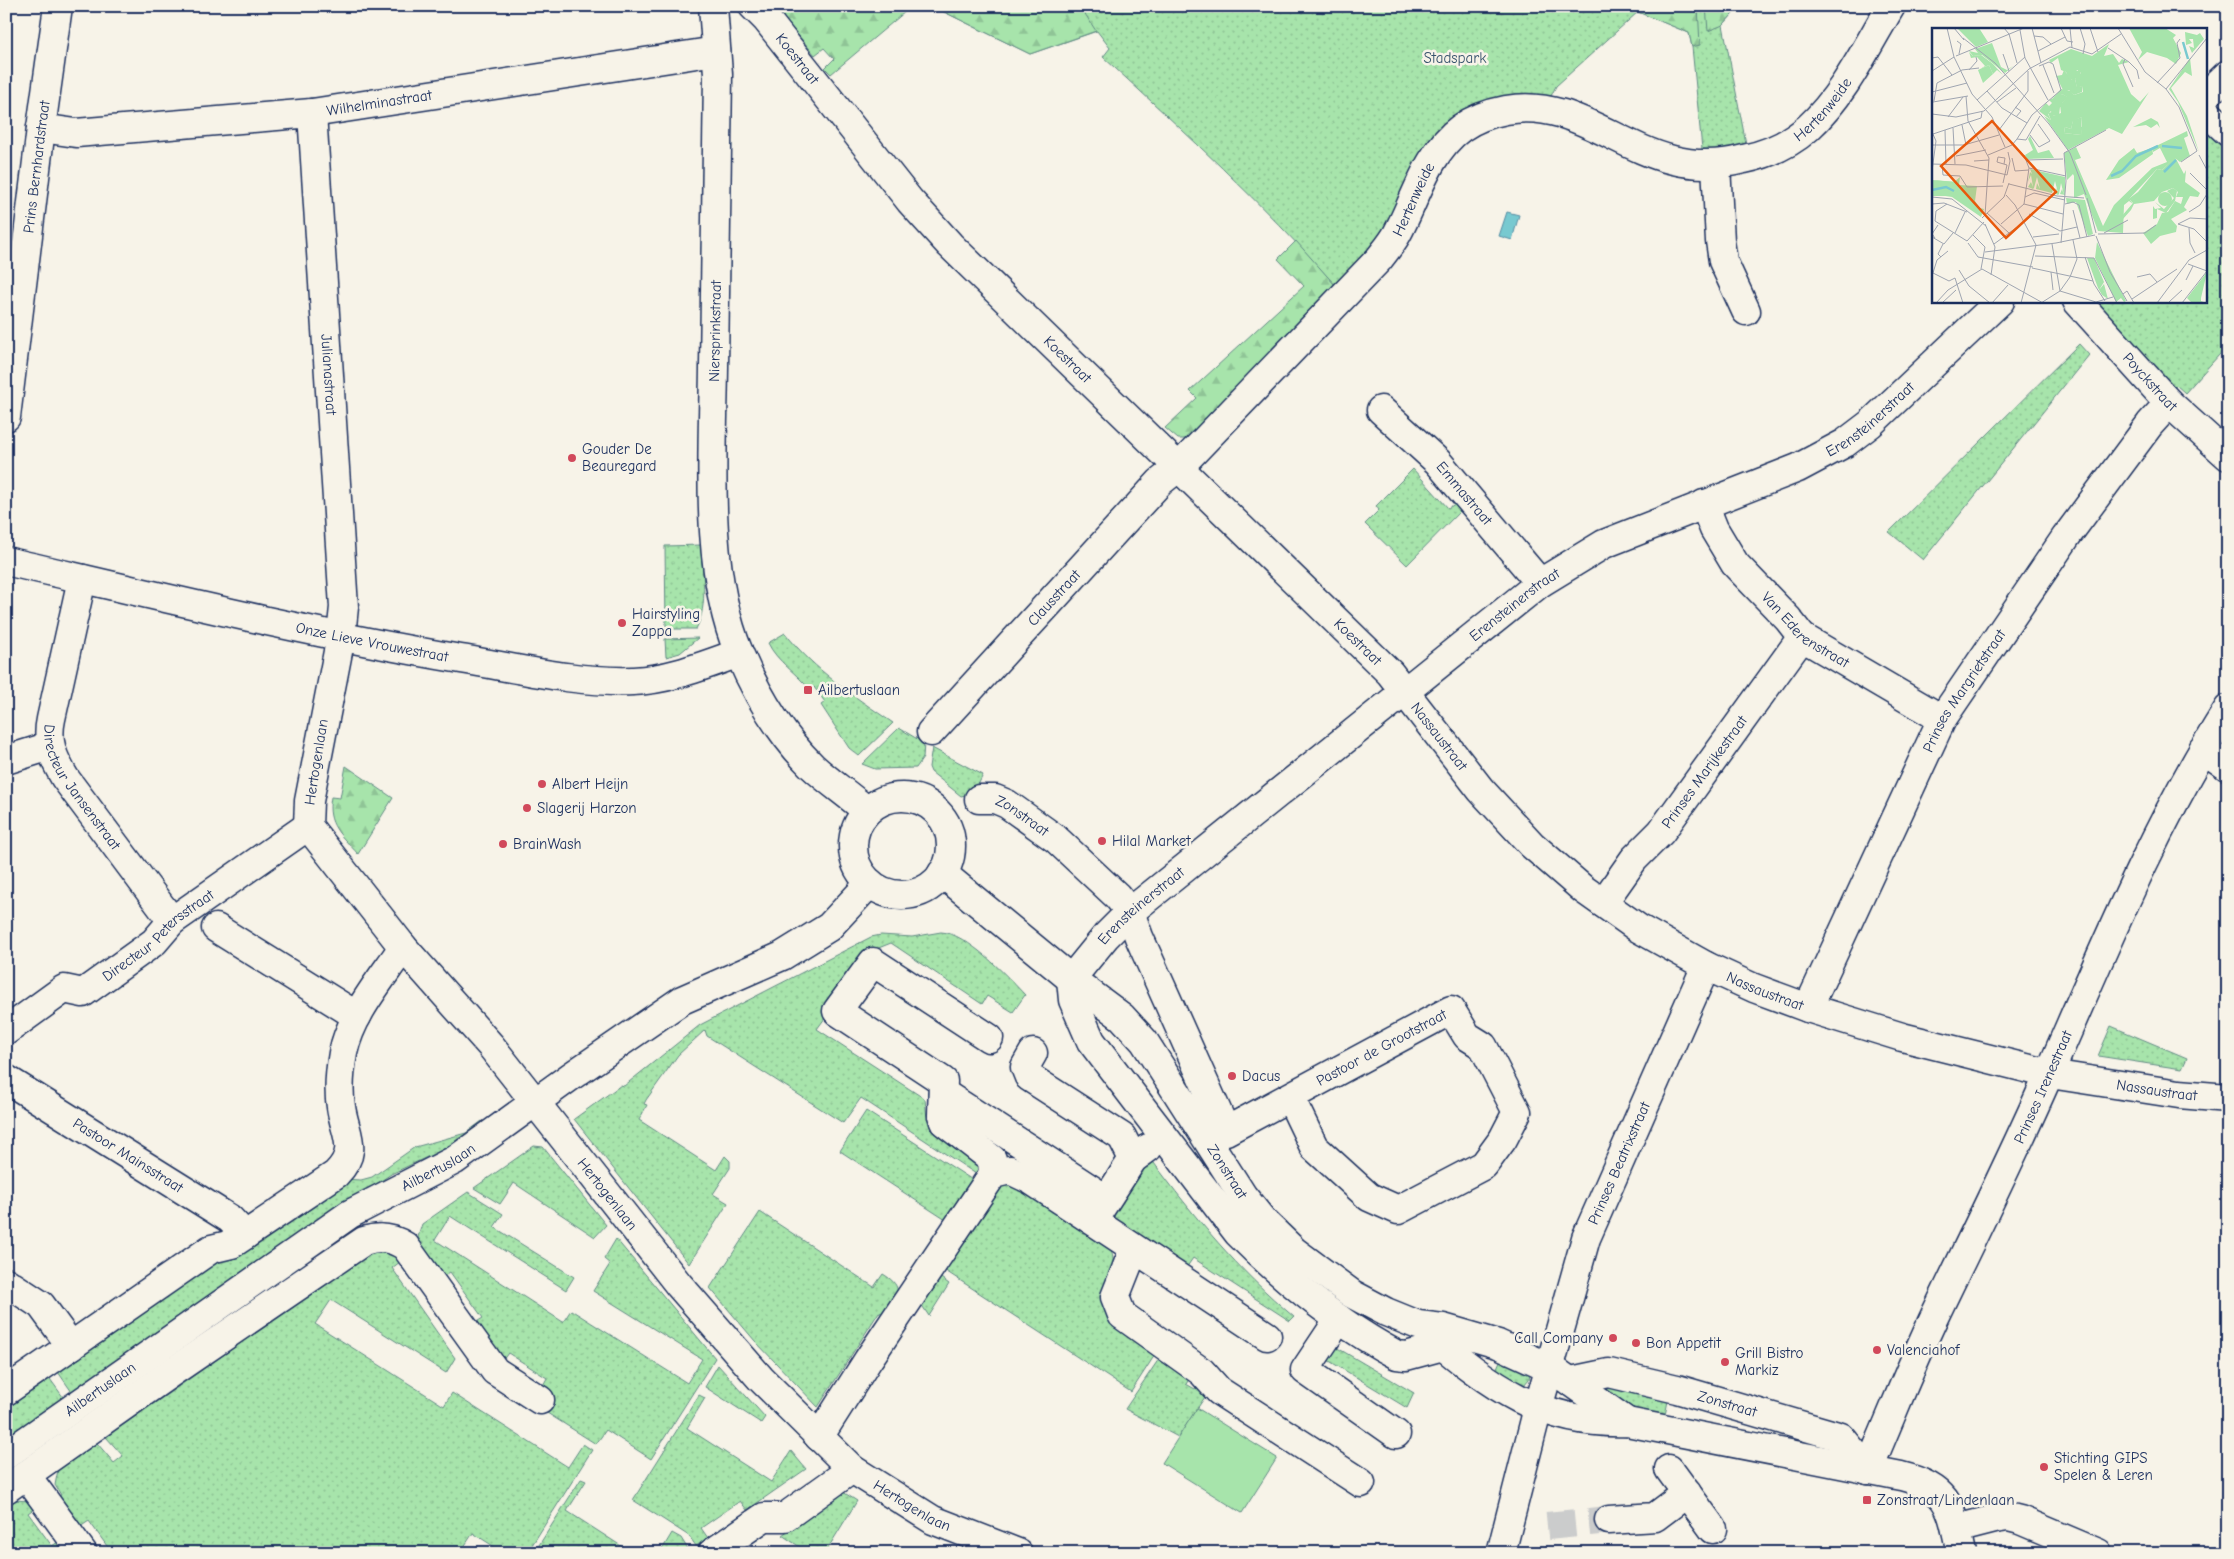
<svg xmlns="http://www.w3.org/2000/svg" width="2234" height="1559" viewBox="0 0 2234 1559" font-family="'Comic Neue',sans-serif">
<defs>
<pattern id="grass-dots" width="8" height="8" patternUnits="userSpaceOnUse" patternTransform="scale(1.25)"><rect width="8" height="8" fill="#a7e4ab"/><path d="M2 2h.1M6 6h.1" fill="none" stroke="#8fc496" stroke-width="1.8" stroke-linecap="round"/></pattern>
<pattern id="forest-firs" width="22" height="20" patternUnits="userSpaceOnUse" patternTransform="scale(1.25)"><rect width="22" height="20" fill="#a7e4ab"/><path d="M5 1l3.5 6h-7zM16 11l3.5 6h-7z" fill="#8fc496"/></pattern>
</defs>
<rect width="100%" height="100%" fill="#f7f3e8"/>
<filter id="ink" filterUnits="userSpaceOnUse"><feTurbulence type="fractalNoise" baseFrequency=".02" numOctaves="2"/><feDisplacementMap in="SourceGraphic" scale="10" xChannelSelector="R" yChannelSelector="G"/><feConvolveMatrix kernelMatrix="1 2 1 2 8 2 1 2 1" color-interpolation-filters="sRGB"/></filter>
<g filter="url(#ink)">
<path fill="url(#grass-dots)" stroke="#618a84" d="M932,6H1740L1723,25L1746,144L1718,150L1702,149L1692,47L1689,33L1638,12L1556,86L1551,96L1516,94L1483,102L1393,212L1372,247L1335,285C1263,204 1184,131 1103,57L1110,48L1097,31L1030,54Z
M2214,129L2228,142V345L2185,393L2176,385L2171,389L2090,301H2205V138Z
M2079,344L2089,355L1923,560L1889,532Z
M1413,469L1448,508L1457,503L1462,509L1407,565L1365,524L1379,510L1376,506Z
M701,545C702,571 709,605 696,629H666L665,546Z
M785,633C815,671 854,696 893,723L859,756L849,748L821,705L825,702L814,687L810,690C797,673 777,662 768,643Z
M698,638L680,653L666,657L665,639Z
M899,728L924,743L923,758L916,768L875,769L862,764Z
M932,748L983,775L974,793L961,796L931,772L929,767Z
M941,932C967,933 1007,976 1025,995L1013,1012L987,996L982,1004L891,943L876,949L817,1029L925,1099L927,1119L982,1163L976,1174L861,1098L843,1123L707,1036L705,1030L678,1055L646,1100L644,1104L647,1105L639,1120L716,1170L725,1156L730,1161V1168L713,1194L728,1203L689,1264L574,1119L621,1085L624,1086L700,1025L871,937L881,935L912,937Z
M2111,1026L2187,1058L2182,1069L2098,1056Z
M866,1111L974,1181L949,1222L840,1151Z
M482,1121L483,1123L440,1151L391,1174L74,1395L58,1372L95,1340L104,1341L209,1266L340,1179L361,1180L372,1177L415,1147L466,1133Z
M534,1146L543,1147L606,1225L595,1237L514,1183L500,1204L474,1188Z
M1151,1159C1195,1218 1237,1269 1294,1317L1290,1321L1193,1258L1184,1271L1111,1219V1212L1135,1172Z
M1009,1181L1109,1246C1119,1262 1108,1287 1104,1304L1158,1350L1131,1392L941,1268L991,1191Z
M468,1192L503,1214L494,1227L574,1277L566,1290L450,1216L435,1240L563,1322L571,1310L687,1383L702,1359L593,1291L610,1264L604,1259L616,1239L715,1358L651,1459L606,1430L596,1444L536,1406L540,1391L547,1378L508,1353L502,1361L470,1326L483,1318L450,1272L438,1280L418,1237L422,1224Z
M760,1212L874,1287L883,1274C906,1288 897,1296 887,1316L879,1312L818,1407L755,1341L710,1288Z
M374,1250L390,1252L400,1262L392,1268L455,1358L446,1373L331,1300L315,1324L444,1406L452,1393L568,1467L583,1444L592,1450L527,1553H504L473,1533L460,1553H112L89,1521L77,1529L55,1498L61,1495L55,1485L58,1470L97,1443L114,1463L123,1456L106,1437Z
M937,1275L949,1284L929,1316L921,1304Z
M1334,1346L1414,1393L1407,1408L1326,1359Z
M1504,1352L1530,1373L1529,1379L1524,1385L1493,1377Z
M1163,1353L1192,1375L1186,1384L1195,1389L1202,1378L1209,1391L1178,1437L1125,1409Z
M718,1365L765,1417L761,1423L705,1387Z
M50,1379L66,1401L6,1442V1409Z
M1589,1384L1619,1388L1668,1401L1664,1420L1629,1413Z
M699,1395L705,1398L687,1428L771,1482L791,1451L806,1469L747,1510L740,1501L701,1528L708,1538L696,1546L689,1536L633,1500Z
M581,1479L586,1481L567,1511L632,1553H534Z
M843,1492L857,1501L825,1553H809L782,1535Z
M14,1500L30,1501L35,1508L28,1513L52,1546L64,1538L70,1553H6V1506Z
M672,1533L681,1538L689,1551L686,1553H660Z"/>
<path fill="url(#forest-firs)" stroke="#618a84" d="M778,6H912L831,74L825,68L834,59L824,48L815,55L785,20Z
M932,6H1080L1096,31L1030,54Z
M1632,6H1698L1700,45L1692,47L1689,33L1638,12Z
M1706,6H1740L1723,25L1708,31Z
M1296,241L1335,285L1186,439H1178L1165,428L1197,398L1190,391L1304,286L1278,259Z
M346,766L393,798L358,854C341,835 326,825 331,797L340,798Z"/>
<path fill="#a7e4ab" stroke="#618a84" d="M1197,1408L1277,1458L1242,1513L1162,1463Z"/>
<path fill="#78c9d0" stroke="#538ba2" d="M1507,212L1519,215L1512,240L1499,236Z"/>
<g fill="none" stroke-linecap="round" stroke-linejoin="round">
<path stroke="#cbcccc" stroke-width="28" stroke-dasharray="28 14" stroke-linecap="butt" d="M1547,1526L1609,1520"/>
<g stroke="#1b2f5e" stroke-width="31">
<g id="minor">
<path id="s1" d="M753,6L766,19L910,201L950,245L1390,673L1481,790L1532,845L1583,889L1638,928L1706,966L1754,988L1808,1008L1902,1037L2050,1074L2179,1094L2228,1098"/>
<path d="M2205,96L2228,74"/>
<path d="M2205,111L2228,132"/>
<path id="s2" d="M312,113L344,607L341,636L309,801L308,826L403,947L491,1046L679,1285L761,1379L852,1469L933,1520L1018,1553"/>
<path id="s3" d="M41,128L76,133L312,113L716,51"/>
<path d="M1716,165L1720,241L1723,261L1746,311"/>
<path id="s4" d="M2077,301L2169,403L2228,456"/>
<path id="s5" d="M1381,410L1438,462L1540,583"/>
<path id="s6" d="M6,417L41,128L58,6"/>
<path id="s7" d="M1704,504L1714,529L1735,564L1788,619L1802,637L1942,719"/>
<path id="s8" d="M6,561C157,596 308,633 461,659C517,668 576,683 633,681C669,680 705,665 739,653"/>
<path id="s9" d="M82,579L51,719C46,742 53,758 65,778L172,921"/>
<path id="s10" d="M931,732L1160,482L1180,466L1379,259C1385,251 1392,243 1397,234C1416,199 1427,153 1461,128C1475,118 1490,113 1506,110C1570,98 1615,146 1673,160C1697,166 1721,165 1744,159C1768,154 1790,144 1808,128C1844,95 1866,48 1891,6"/>
<path d="M2203,749L2228,767"/>
<path d="M6,760L50,746"/>
<path id="s11" d="M979,799H995L1007,804L1056,839L1117,896L1130,912L1139,937L1226,1131L1451,1010L1467,1036L1483,1046L1517,1112L1503,1139L1484,1165L1398,1210L1369,1197L1314,1147L1290,1097"/>
<path id="s12" d="M942,873L1071,979L1122,1017L1144,1041L1243,1196L1263,1221L1294,1251L1352,1294L1386,1312L1418,1325L1443,1328L1498,1344L1551,1368L1627,1422"/>
<path id="s13" d="M1603,903L1634,859L1661,832L1802,637"/>
<path d="M216,928L357,1016"/>
<path id="s14" d="M1808,1008L1942,719L2066,537L2150,424L2169,403"/>
<path id="s15" d="M6,1031L64,989L83,993L154,942L172,921L308,826"/>
<path d="M989,1038L873,962L837,1011L943,1081L942,1115L944,1122L992,1159L993,1174"/>
<path d="M1033,1053L1025,1067L1029,1077L1122,1137L1133,1159"/>
<path id="s16" d="M6,1079L230,1219L245,1235"/>
<path d="M943,1093L1106,1199"/>
<path d="M1096,1216L1133,1159L1148,1148"/>
<path d="M1134,1249L1115,1297L1122,1315L1202,1372L1219,1391L1361,1483"/>
<path d="M6,1282L41,1305L71,1346"/>
<path d="M1339,1319L1305,1370L1396,1434"/>
<path d="M1429,1334C1490,1386 1542,1425 1627,1422L1901,1476C1951,1488 1951,1508 1961,1553"/>
<path id="s17" d="M1443,1346L1406,1356L1397,1355C1337,1323 1286,1281 1238,1233L1091,1041L1073,1000L1071,979L1106,936L1130,912L1540,583L1604,544L1798,468L1845,443L1870,424L2000,301"/>
<path id="s18" d="M1571,1381L1609,1373L1677,1389L1841,1437L1868,1470"/>
<path d="M6,1391L211,1249L232,1244L336,1174C360,1150 345,1135 341,1107C338,1090 340,1070 343,1053C351,1014 381,980 403,947"/>
<path d="M819,1437L868,1360L993,1174L1010,1170L1031,1180L1267,1336"/>
<path d="M1669,1469L1713,1529"/>
<path id="s19" d="M1868,1470C1891,1417 1912,1363 1937,1311C1975,1232 2014,1154 2049,1074C2104,949 2155,824 2228,709"/>
<path d="M26,1475L83,1553"/>
<path d="M6,1489L172,1372L364,1241C379,1236 391,1237 405,1246L495,1371L540,1400"/>
<path d="M1609,1520L1655,1517L1687,1493"/>
<path d="M1956,1529L1995,1519L2008,1517L2020,1520L2098,1553"/>
<path d="M712,1553L764,1517H785L852,1469"/>
<path id="s20" d="M1501,1553L1538,1408L1586,1238L1706,966"/>
</g>
</g>
<g stroke="#1b2f5e" stroke-width="31">
<g id="major">
<path d="M713,6L718,74C717,172 716,270 714,367C713,456 704,570 739,653C756,693 781,735 812,766C829,782 849,795 867,811"/>
<circle cx="902" cy="846" r="49"/>
<path id="s21" d="M6,1455L350,1214L455,1160L570,1077L682,1000L782,956L829,927L870,883"/>
</g>
</g>
<use href="#minor" stroke="#f7f3e8" stroke-width="28"/>
<use href="#major" stroke="#f7f3e8" stroke-width="28"/>
</g>
</g>
<g fill="#d1495b" stroke="#f7f3e8" stroke-width="2">
<circle cx="572" cy="458" r="5"/>
<circle cx="622" cy="623" r="5"/>
<rect x="803" y="685" width="10" height="10" rx="2.5"/>
<circle cx="542" cy="784" r="5"/>
<circle cx="527" cy="808" r="5"/>
<circle cx="1102" cy="841" r="5"/>
<circle cx="503" cy="844" r="5"/>
<circle cx="1232" cy="1076" r="5"/>
<circle cx="1613" cy="1338" r="5"/>
<circle cx="1636" cy="1343" r="5"/>
<circle cx="1877" cy="1350" r="5"/>
<circle cx="1725" cy="1362" r="5"/>
<circle cx="2044" cy="1467" r="5"/>
<rect x="1862" y="1495" width="10" height="10" rx="2.5"/>
</g>
<g text-anchor="middle" stroke-width="5" stroke-linejoin="round" paint-order="stroke">
<g font-size="15" fill="#1b2f5e" stroke="#f7f3e8">
<text dy="5" stroke="none"><textPath href="#s1" startOffset="69">Koestraat</textPath></text>
<text dy="5" stroke="none"><textPath href="#s3" startOffset="340">Wilhelminastraat</textPath></text>
<text dy="5" stroke="none"><textPath href="#s10" startOffset="1201">Hertenweide</textPath></text>
<text dy="5" stroke="none"><textPath href="#s6" startOffset="252">Prins Bernhardstraat</textPath></text>
<text dy="5" stroke="none"><textPath href="#s10" startOffset="721">Hertenweide</textPath></text>
<text transform="translate(715 331) rotate(-89)" y="5">Niersprinkstraat</text>
<text dy="5" stroke="none"><textPath href="#s1" startOffset="474">Koestraat</textPath></text>
<text dy="5" stroke="none"><textPath href="#s2" startOffset="262">Julianastraat</textPath></text>
<text dy="5" stroke="none"><textPath href="#s4" startOffset="109">Poyckstraat</textPath></text>
<text dy="5" stroke="none"><textPath href="#s17" startOffset="1542">Erensteinerstraat</textPath></text>
<text dy="5" stroke="none"><textPath href="#s5" startOffset="118">Emmastraat</textPath></text>
<text dy="5" stroke="none"><textPath href="#s10" startOffset="182">Clausstraat</textPath></text>
<text dy="5" stroke="none"><textPath href="#s17" startOffset="1138">Erensteinerstraat</textPath></text>
<text dy="5" stroke="none"><textPath href="#s7" startOffset="165">Van Ederenstraat</textPath></text>
<text dy="5" stroke="none"><textPath href="#s8" startOffset="375">Onze Lieve Vrouwestraat</textPath></text>
<text dy="5" stroke="none"><textPath href="#s1" startOffset="879">Koestraat</textPath></text>
<text dy="5" stroke="none"><textPath href="#s14" startOffset="354">Prinses Margrietstraat</textPath></text>
<text dy="5" stroke="none"><textPath href="#s1" startOffset="1004">Nassaustraat</textPath></text>
<text transform="translate(316 762) rotate(-81)" y="5">Hertogenlaan</text>
<text dy="5" stroke="none"><textPath href="#s13" startOffset="166">Prinses Marijkestraat</textPath></text>
<text dy="5" stroke="none"><textPath href="#s9" startOffset="221">Directeur Jansenstraat</textPath></text>
<text dy="5" stroke="none"><textPath href="#s11" startOffset="48">Zonstraat</textPath></text>
<text dy="5" stroke="none"><textPath href="#s17" startOffset="658">Erensteinerstraat</textPath></text>
<text dy="5" stroke="none"><textPath href="#s15" startOffset="186">Directeur Petersstraat</textPath></text>
<text dy="5" stroke="none"><textPath href="#s1" startOffset="1424">Nassaustraat</textPath></text>
<text dy="5" stroke="none"><textPath href="#s11" startOffset="609">Pastoor de Grootstraat</textPath></text>
<text dy="5" stroke="none"><textPath href="#s19" startOffset="421">Prinses Irenestraat</textPath></text>
<text dy="5" stroke="none"><textPath href="#s1" startOffset="1829">Nassaustraat</textPath></text>
<text dy="5" stroke="none"><textPath href="#s16" startOffset="144">Pastoor Mainsstraat</textPath></text>
<text dy="5" stroke="none"><textPath href="#s20" startOffset="408">Prinses Beatrixstraat</textPath></text>
<text dy="5" stroke="none"><textPath href="#s21" startOffset="520">Ailbertuslaan</textPath></text>
<text dy="5" stroke="none"><textPath href="#s12" startOffset="418">Zonstraat</textPath></text>
<text dy="5" stroke="none"><textPath href="#s2" startOffset="1192">Hertogenlaan</textPath></text>
<text dy="5" stroke="none"><textPath href="#s21" startOffset="115">Ailbertuslaan</textPath></text>
<text dy="5" stroke="none"><textPath href="#s18" startOffset="161">Zonstraat</textPath></text>
<text dy="5" stroke="none"><textPath href="#s2" startOffset="1631">Hertogenlaan</textPath></text>
</g>
<g font-size="15" fill="#37536d" stroke="#f7f3e8">
<text x="1455" y="63">Stadspark</text>
</g>
<g font-size="15" fill="#1b2f5e" stroke="#f7f3e8" text-anchor="start">
<text x="582" y="454">Gouder De<tspan x="582" dy="17">Beauregard</tspan></text>
<text x="632" y="619">Hairstyling<tspan x="632" dy="17">Zappa</tspan></text>
<text x="818" y="695">Ailbertuslaan</text>
<text x="552" y="789">Albert Heijn</text>
<text x="537" y="813">Slagerij Harzon</text>
<text x="1112" y="846">Hilal Market</text>
<text x="513" y="849">BrainWash</text>
<text x="1242" y="1081">Dacus</text>
<text x="1603" y="1343" text-anchor="end">Call Company</text>
<text x="1646" y="1348">Bon Appetit</text>
<text x="1887" y="1355">Valenciahof</text>
<text x="1735" y="1358">Grill Bistro<tspan x="1735" dy="17">Markiz</tspan></text>
<text x="2054" y="1463">Stichting GIPS<tspan x="2054" dy="17">Spelen &amp; Leren</tspan></text>
<text x="1877" y="1505">Zonstraat/Lindenlaan</text>
</g>
</g>
<g transform="translate(1932 28)">
<rect width="275" height="275" fill="#f7f3e8"/>
<path d="M197,0H233L244,7L241,10L249,25L244,36L235,30L215,24L206,32L210,24ZM60,15L69,39L75,42L81,38L73,45L50,27L41,28L37,23L46,25L43,21ZM132,42L140,52L143,43H148L149,48L143,51L145,59L150,58V64L142,67L137,62L132,64L124,48L130,47ZM130,66L136,69L130,75L136,74L137,79H128L127,87L120,88L119,83L116,86L119,92L107,83L114,75L117,78L120,75L117,72ZM150,89L149,99L155,97L158,103L153,106L150,101L149,107L132,105L133,99L139,101L141,92ZM255,103L256,108L252,110L258,128L248,134L243,130L230,142L225,141L197,171L201,176L197,173L192,177L191,205L166,203L152,166L142,170V148L141,146L135,152L132,125L144,119L149,130L143,132L171,198L182,177L220,140L235,134L228,120L221,124L220,120ZM98,108L106,125L117,122L122,130L95,131L93,127L101,122L96,111ZM98,141L133,149V167L128,166L130,161L132,167L129,155L127,166L126,167L122,165L124,160L126,165L123,153L120,165L104,161L105,155L108,161L105,149L102,160L101,161L96,159L99,154L101,159L99,147L96,154L98,144L100,146ZM28,149L27,157L45,158L43,173L48,180L52,181L49,189L20,169L0,166V152L22,154ZM241,160L245,163L243,173L234,185L225,181V190L221,191V178L223,181L229,180L223,174L232,181L242,170L235,163ZM134,170L153,172L161,206L156,208L144,174L135,176ZM165,214L194,273L192,274L189,270L184,274L163,230ZM155,230H162L172,254L167,262L172,256L176,271L170,267L166,260Z" fill="#a7e4ab"/>
<path d="M25,0H47L56,14L44,19ZM253,4L265,7L268,5L272,11L260,25L257,18L262,20L261,11H257L260,15L254,17ZM177,16L172,28L181,26L187,35L190,31L197,34L186,37L199,66L208,74L217,64L190,106L177,100L136,122L112,88L119,92L116,85L120,84L121,88L129,85L128,77L135,69L130,66L123,73L121,70L129,61L139,63L142,67L151,64L150,58L145,60L143,51L149,45L145,42L141,52L137,51L134,44L129,42L126,30L119,35L117,32L139,21L160,28ZM150,89L149,107L132,105L133,99L139,101L141,93ZM37,24L41,28L49,27L61,36L71,47L65,42L61,46L57,37L48,41L53,38L45,29L39,30ZM258,30L260,48L253,44L239,60L255,88L267,124L246,74L237,61ZM219,90L226,94L228,100L225,96L219,100L214,97L201,99ZM202,120L205,125L220,120L221,126L187,150L174,152L187,132ZM243,129L252,146L254,142L253,154L268,165L266,169L258,168L252,179L255,182L239,191L245,198L244,204L228,208L219,216L211,205L225,196L230,185L236,184L243,173L249,176L251,169H244L246,164L241,160L230,164L222,173L202,176L199,182L191,191L189,189L201,175L198,172L191,175L206,164L225,141L230,142ZM0,152L26,154L29,161L16,168H0L2,158L17,164L24,160L22,156ZM275,244L269,270V273L274,275H260L255,270Z" fill="#a7e4ab" fill-rule="evenodd"/>
<path d="M57,37L61,46L51,55L46,42Z" fill="#a7e4ab"/>
<path d="M226 171a7 7 0 1 1 14 0a7 7 0 1 1-14 0Z" fill="#a7e4ab"/>
<path fill="none" stroke="#78c9d0" stroke-width="2.5" d="M251,14L256,31M230,118L250,120M232,144L244,132M179,148L190,143L204,128L226,118M0,162L14,159L22,163"/>
<path fill="none" stroke="#9fa5b1" stroke-width="1" d="M15,0L22,29L40,66L60,89L73,119M22,0L32,12M72,0L77,6L85,35M100,0L109,35M129,0L135,13L141,14M138,0L140,20M148,0L153,16L151,26M158,0L166,24M186,0L213,44L234,61M88,2L93,30L116,72M102,8L111,9L119,16M31,10L63,35L117,96L138,125L154,167M25,13L29,16L27,26M176,20L197,34L205,42L207,51M106,23L133,9M71,26L77,43M24,28L92,0M0,30L6,29L20,47M193,31L191,36L201,59M111,37L122,65M37,42L45,33L44,29M0,43L22,29M225,55L248,30L245,15L248,11M234,61L247,79L265,123L249,134M234,61L275,10M55,63L70,80L95,95M0,64L35,55M34,68L36,93L57,130L53,187M45,72L93,29M2,73L5,55L30,42L47,40M1,74L36,68M65,74L84,60M83,79L89,83L84,89M0,86L24,89L52,83L97,41L138,19L160,26L189,6M16,89L31,69M30,97L34,117M21,100L23,136M13,102L14,136M67,102L96,63V43M1,106L49,90L50,84M98,107L107,119L118,113L106,96M85,111L100,87L129,62L121,36L117,34L107,38M0,117H32L67,107M56,127L80,117L85,111L94,112L108,88M267,127L275,142M24,128L54,122M80,130L83,143L97,142M95,132L131,131M42,133L57,132M0,136L34,137L75,147L78,133L76,124M10,136L11,147L28,148L35,159L71,158M97,140L134,148M0,143L4,113L0,104M258,145L275,162M71,155L75,137L65,134L66,129L73,130L72,136M77,156L125,168L152,170M74,167L83,177L104,217L89,275M0,169L20,171L54,198M93,169L102,165L133,172M155,170L164,205M0,176L12,175L35,184M15,176L4,183L3,193L35,213M92,176L131,186M133,176L141,174L147,177L155,209M141,182L148,210M257,184L268,177L275,166M55,185L77,205M97,186L128,203L145,199M50,190L72,169L77,155M275,191L258,190L246,196L262,201L275,214M53,196L63,219L59,247M69,196L92,176L97,140L92,127M257,200L258,215L263,225M23,205L33,184M172,205L196,192M166,206L213,205L224,197M41,207L53,219L49,241M164,208L178,244L195,273M0,209L12,216L21,205M101,209L127,206M3,210L0,206L6,197M35,213L52,194M36,215L46,229L101,239M129,215L134,153L132,125L174,102M62,216L92,194M120,216L128,263M53,224L124,215L163,207M103,228L162,230L185,275M9,229L6,226L11,216M153,229L162,256L173,273M256,236L275,243M100,240L161,253M27,242L37,258L58,275M119,244L121,262M1,245L17,253L23,250L31,275M0,248L5,232L16,223M205,249L218,246L225,254M254,252L261,238M128,263L164,274L181,269M191,266L195,263L202,275M200,271L245,241M237,274L250,262M4,275L16,262L50,241L111,275M10,275L24,262M60,275L76,257M109,275L128,263L138,249L145,231L141,212M225,275L257,232L275,222M250,275L275,243"/>
<path fill="#e8590c" fill-opacity="0.15" stroke="#e8590c" stroke-width="2.5" d="M60,93L124,164L74,210L9,138Z"/>
<rect width="275" height="275" fill="none" stroke="#1b2f5e" stroke-width="2.5"/>
</g>
<rect width="2234" height="1559" fill="none" stroke="#f7f3e8" stroke-width="25"/>
<rect x="12" y="12" width="2209" height="1534" fill="none" stroke="#1b2f5e" stroke-width="2" filter="url(#ink)"/>
</svg>
